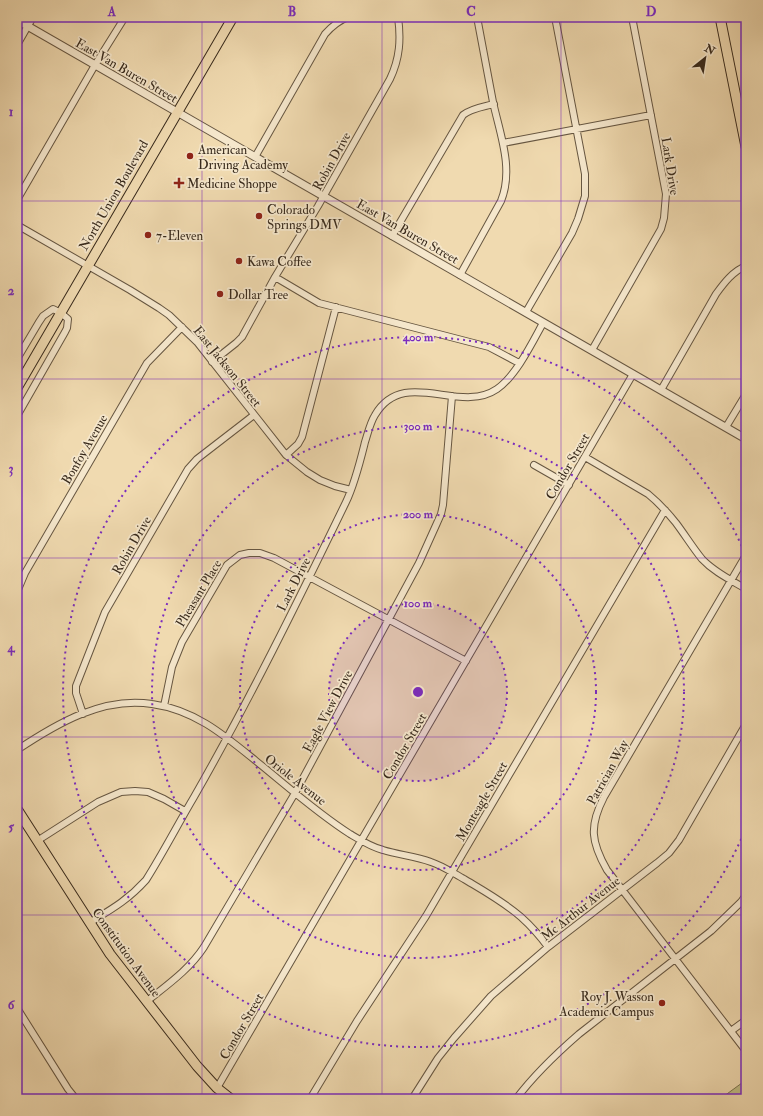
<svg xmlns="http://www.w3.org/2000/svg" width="763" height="1116" viewBox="0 0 763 1116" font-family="'IM FELL Double Pica',serif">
<rect width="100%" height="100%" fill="#f0dab0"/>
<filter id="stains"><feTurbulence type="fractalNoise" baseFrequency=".005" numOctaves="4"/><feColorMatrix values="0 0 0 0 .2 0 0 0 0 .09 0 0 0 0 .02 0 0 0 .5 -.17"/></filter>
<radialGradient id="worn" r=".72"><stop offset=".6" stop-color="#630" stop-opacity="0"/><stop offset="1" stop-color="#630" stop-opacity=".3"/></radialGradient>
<path fill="#c1bd86" stroke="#7c7451" d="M746,1080V1099H720Z"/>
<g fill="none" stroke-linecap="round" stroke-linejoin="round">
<g stroke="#665641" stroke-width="8">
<path id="minor" d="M17,45L33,17
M503,143L651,115
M255,157L325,34C332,26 338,21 348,17
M17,200L95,65L125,17
M17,225L130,290L159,308L169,315L197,342L286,455L307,472L320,480L335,486L351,490
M392,236L463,115C472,108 483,107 494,104
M460,275L501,201C514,169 500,134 493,102C488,74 482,45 477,17
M275,277L319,303L489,347L519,363
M526,312L572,233L578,219L585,196V174L555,17
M592,350L661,229L664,218L666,194L632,17
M17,359L39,322L43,316L53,309L61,313L68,319L67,328L65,332L17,416
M212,362L236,343L242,337L275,277L318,206L390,79C400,58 401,39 398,17
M661,390L716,294C724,283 733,271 746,266
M726,427L746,394
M286,455L298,444L302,437L336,307
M585,457L648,494C659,503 668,513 676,523C685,535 693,548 702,559C714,572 731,580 746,589
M534,465L569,485
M746,555L604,797C589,826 591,842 607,870L746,1051
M17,592L25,573L147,363L182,327
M164,706L172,667L182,642L227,565L240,555L249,553H260L274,558L466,661
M83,714L76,693V686L105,612L188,469L197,459L254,415
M17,750C56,724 103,696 152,704C195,710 224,735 256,761C287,786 317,813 350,834C360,840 371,847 383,850C399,855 415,856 431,862C443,866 453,873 464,879C484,891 504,902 521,917C531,926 540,936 548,947
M37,841L98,802L121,792L135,791L148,792L164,799L185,811
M89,923C112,909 128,900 146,880C163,853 178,824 194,797C249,701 298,601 346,502C355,483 360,462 365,442C368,433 370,423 375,415C404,366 459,415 497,389C516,376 532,343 543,323
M146,1002C167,985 189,970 204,947L295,793L419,563L437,523L441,514L443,505L452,396
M17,1008L68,1089L76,1099
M731,1031L746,1020
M217,1088L633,374
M310,1099L357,1021L426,916L665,510
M412,1099L438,1058L454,1038L491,996L548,947L657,863L669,853L679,840L746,724
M516,1099C534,1075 556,1054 579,1034L711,931L741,902L746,895"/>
</g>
<g stroke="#665641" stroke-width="9">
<path id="tertiary" d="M17,20L746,439"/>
</g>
<g stroke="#382a1c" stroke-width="11">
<path id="primary" d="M720,17L746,147
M17,388L233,17
M17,809L110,954L197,1066L217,1088L231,1099"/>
</g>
<use href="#minor" stroke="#f5e7cc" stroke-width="6"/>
<use href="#tertiary" stroke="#f5e7cc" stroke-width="7"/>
<use href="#primary" stroke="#f0dab0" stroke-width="9"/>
</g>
<path fill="none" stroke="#7b2cbf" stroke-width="1" stroke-opacity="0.55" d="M202,17V1099M382,17V1099M561,17V1099M17,201H746M17,379H746M17,558H746M17,737H746M17,915H746"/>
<circle cx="418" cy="692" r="89" fill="#7b2cbf" fill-opacity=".12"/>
<g fill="none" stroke="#7b2cbf" stroke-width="2" stroke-dasharray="2 4">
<circle cx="418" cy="692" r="89"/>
<circle cx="418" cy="692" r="178"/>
<circle cx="418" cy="692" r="266"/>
<path d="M746 828A355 355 0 1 1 746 556"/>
</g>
<g fill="#8f2418" stroke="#f5e7cc" stroke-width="1.5">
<circle cx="190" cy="156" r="4"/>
<path d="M177 177h4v4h4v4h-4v4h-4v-4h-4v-4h4z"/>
<circle cx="259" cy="216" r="4"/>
<circle cx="148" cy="235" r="4"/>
<circle cx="239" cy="261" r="4"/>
<circle cx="220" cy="294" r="4"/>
<circle cx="662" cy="1003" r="4"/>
</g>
<g text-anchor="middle" stroke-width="3.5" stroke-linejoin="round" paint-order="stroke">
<g font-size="13" fill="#382a1c" stroke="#f5e7cc">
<text transform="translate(127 70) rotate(30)" y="5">East Van Buren Street</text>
<text transform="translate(331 161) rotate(-61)" y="5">Robin Drive</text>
<text transform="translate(671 166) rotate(81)" y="5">Lark Drive</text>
<text transform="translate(113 195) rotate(-60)" y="5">North Union Boulevard</text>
<text transform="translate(408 231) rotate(30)" y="5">East Van Buren Street</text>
<text transform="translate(228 366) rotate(51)" y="5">East Jackson Street</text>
<text transform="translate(84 449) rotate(-60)" y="5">Bonfoy Avenue</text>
<text transform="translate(567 466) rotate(-60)" y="5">Condor Street</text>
<text transform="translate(131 545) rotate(-60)" y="5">Robin Drive</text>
<text transform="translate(293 584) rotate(-63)" y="5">Lark Drive</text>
<text transform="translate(198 593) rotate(-59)" y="5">Pheasant Place</text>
<text transform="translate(327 711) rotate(-62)" y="5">Eagle View Drive</text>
<text transform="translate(404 746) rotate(-60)" y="5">Condor Street</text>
<text transform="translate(607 772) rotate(-61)" y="5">Patrician Way</text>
<text transform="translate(296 779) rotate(38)" y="5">Oriole Avenue</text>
<text transform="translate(481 801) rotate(-60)" y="5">Monteagle Street</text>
<text transform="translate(580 908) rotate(-38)" y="5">Mc Arthur Avenue</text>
<text transform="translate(127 952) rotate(54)" y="5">Constitution Avenue</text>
<text transform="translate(241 1026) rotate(-60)" y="5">Condor Street</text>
</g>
<g font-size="13" fill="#382a1c" stroke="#f5e7cc" text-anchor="start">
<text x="198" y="154">American<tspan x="198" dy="15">Driving Academy</tspan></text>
<text x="187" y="188">Medicine Shoppe</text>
<text x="267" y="214">Colorado<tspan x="267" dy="15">Springs DMV</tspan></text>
<text x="156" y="240">7-Eleven</text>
<text x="247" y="266">Kawa Coffee</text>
<text x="228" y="299">Dollar Tree</text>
<text x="654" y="1001" text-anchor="end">Roy J. Wasson<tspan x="654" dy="15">Academic Campus</tspan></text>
</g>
</g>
<circle cx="418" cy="692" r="6" fill="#7b2cbf" stroke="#f5e7cc" stroke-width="2"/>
<g font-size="12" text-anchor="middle" font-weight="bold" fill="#7b2cbf" stroke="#f5e7cc" stroke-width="3.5" stroke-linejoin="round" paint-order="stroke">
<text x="418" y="341">400 m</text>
<text x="418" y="430">300 m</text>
<text x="418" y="518">200 m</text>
<text x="418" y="607">100 m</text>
</g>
<rect width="763" height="1116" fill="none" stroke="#f0dab0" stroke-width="44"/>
<g transform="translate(705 58) rotate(30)" stroke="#f5e7cc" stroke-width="3" paint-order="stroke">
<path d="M0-3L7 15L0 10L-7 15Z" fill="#382a1c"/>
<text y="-6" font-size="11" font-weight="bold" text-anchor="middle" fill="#382a1c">N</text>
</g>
<rect x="22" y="22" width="719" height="1072" fill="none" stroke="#7b2cbf" stroke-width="1.5"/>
<g font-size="13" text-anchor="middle" font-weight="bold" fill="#7b2cbf">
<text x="112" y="16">A</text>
<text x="292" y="16">B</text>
<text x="471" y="16">C</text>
<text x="651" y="16">D</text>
<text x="11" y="116">1</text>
<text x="11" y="295">2</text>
<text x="11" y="473">3</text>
<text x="11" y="652">4</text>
<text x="11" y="831">5</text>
<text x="11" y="1009">6</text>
</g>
<rect width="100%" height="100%" filter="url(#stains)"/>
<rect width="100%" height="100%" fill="url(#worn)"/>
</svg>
